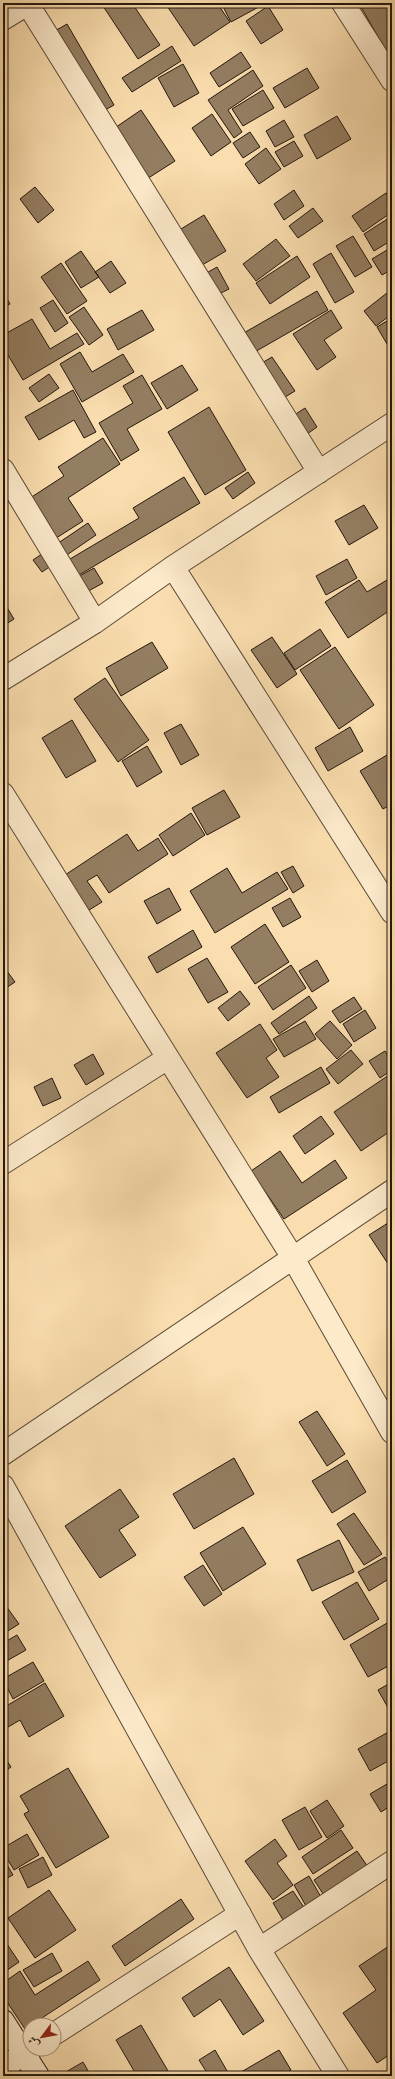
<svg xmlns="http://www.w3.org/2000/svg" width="395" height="2079" viewBox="0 0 395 2079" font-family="Alegreya,Amiri,serif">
<rect width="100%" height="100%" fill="#fbdeaf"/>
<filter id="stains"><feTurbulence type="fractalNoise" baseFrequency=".005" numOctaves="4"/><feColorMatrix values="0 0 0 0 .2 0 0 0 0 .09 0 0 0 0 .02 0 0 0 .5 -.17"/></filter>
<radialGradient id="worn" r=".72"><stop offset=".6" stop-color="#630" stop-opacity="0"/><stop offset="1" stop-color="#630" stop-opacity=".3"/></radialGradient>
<path fill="#947e62" stroke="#24170e" d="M101,3H132L160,45L138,59Z
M165,3H217L230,22L194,46Z
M221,3H266L231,22Z
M367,3H392V61L361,7Z
M268,6L283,30L261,44L246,21Z
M67,24L114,105L94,116L46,36Z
M172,46L181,61L132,92L122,78Z
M241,52L251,67L219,87L210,73Z
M183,64L199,93L174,107L158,78Z
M307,68L319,88L285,108L273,88Z
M253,70L263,86L228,110L242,132L234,138L208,100Z
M263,90L274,108L243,126L232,109Z
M141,110L175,161L139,184L106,134Z
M212,114L231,142L211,156L192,128Z
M337,116L351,139L317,159L304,135Z
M284,120L294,137L275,147L266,131Z
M250,132L260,147L243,158L233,143Z
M294,141L303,156L284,167L275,152Z
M266,148L281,169L259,184L245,164Z
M35,187L54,210L38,223L20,199Z
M294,190L304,206L284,220L274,204Z
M386,193L392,203V212L363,232L352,216Z
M313,208L323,221L298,238L289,226Z
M204,215L226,251L192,271L171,235Z
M392,216V240L374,251L364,234Z
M353,236L372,267L355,277L336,246Z
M276,239L290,256L256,281L243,264Z
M392,247V269L382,275L372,259Z
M81,251L99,277L81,288L65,262Z
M331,253L354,292L335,303L313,264Z
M297,256L310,277L270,304L256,283Z
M111,261L126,283L110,293L95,272Z
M61,263L87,301L67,314L41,277Z
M217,267L229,289L207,300L196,279Z
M392,289V314L376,326L364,311Z
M317,291L328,310L246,357L235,338Z
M3,292L10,304L3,308Z
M53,300L68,323L55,332L40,308Z
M84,307L103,335L89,345L69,317Z
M142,310L154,330L118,350L107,329Z
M331,310L342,328L324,340L336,357L317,370L293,334Z
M392,318V341L387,344L377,327Z
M32,319L50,349L77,333L84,344L23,380L3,347V335Z
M80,352L92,372L123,354L134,372L82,402L60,364Z
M272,357L295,391L277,402L255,367Z
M182,365L198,390L167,409L151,383Z
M49,374L59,388L39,402L29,388Z
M142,375L162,409L127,429L139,450L121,461L99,423L133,403L123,386Z
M73,390L96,432L84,438L74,420L39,440L25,417Z
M209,407L246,470L205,495L168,432Z
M305,408L317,427L300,439L288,419Z
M103,438L120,464L68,498L83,521L50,542L24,502L64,476L58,467Z
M248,472L255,483L233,499L225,488Z
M184,477L200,503L74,578L65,562L139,518L133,508Z
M364,505L378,528L349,545L335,521Z
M88,523L96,535L42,572L33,560Z
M347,559L357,578L326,595L316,576Z
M94,568L103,583L83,594L74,579Z
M392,577V609L348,638L325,602L359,580L367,592Z
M3,601L14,619L3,626Z
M320,629L331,646L295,670L284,653Z
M272,637L297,674L277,688L251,650Z
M152,642L168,668L121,696L106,668Z
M335,647L374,705L339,729L300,670Z
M105,678L149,740L118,762L74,699Z
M72,720L96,761L66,778L42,738Z
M181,724L199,755L181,765L164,733Z
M350,727L363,751L328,771L315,748Z
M147,746L162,772L137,787L122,761Z
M387,755L392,764V804L383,809L360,771Z
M224,790L240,817L207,835L192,808Z
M191,813L205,835L173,856L159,835Z
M127,834L138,851L158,838L168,854L109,893L97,875L87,881L102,902L86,912L62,877Z
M293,866L304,886L293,893L281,872Z
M227,868L242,893L277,872L288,889L215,933L190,891Z
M169,888L181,910L157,924L144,901Z
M290,898L301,917L283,927L272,908Z
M265,924L289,962L255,984L231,947Z
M193,930L202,947L157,973L148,957Z
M207,958L228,992L208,1003L188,969Z
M317,960L329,981L312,992L299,971Z
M291,965L306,988L273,1010L258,987Z
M4,967L15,982L3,990V968Z
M240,991L250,1004L228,1021L218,1008Z
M309,996L317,1008L279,1034L271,1023Z
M354,997L362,1009L340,1023L332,1011Z
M365,1010L376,1028L354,1042L343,1024Z
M305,1021L316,1039L284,1057L273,1039Z
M330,1021L352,1045L337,1059L315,1034Z
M260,1024L277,1050L266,1058L279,1077L247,1098L216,1053Z
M351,1050L363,1064L338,1084L326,1069Z
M385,1051L392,1062V1070L380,1078L369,1061Z
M93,1054L104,1074L86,1085L74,1065Z
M321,1067L330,1083L279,1113L270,1097Z
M392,1073V1130L361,1151L334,1112Z
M52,1078L61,1098L43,1106L34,1087Z
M321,1116L334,1134L305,1154L293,1136Z
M280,1151L302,1183L335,1160L347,1178L284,1219L251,1171Z
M388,1223L392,1228V1270L369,1235Z
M317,1411L345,1454L327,1466L299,1422Z
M234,1458L254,1494L194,1529L173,1494Z
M347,1460L366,1492L332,1513L312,1481Z
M120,1489L139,1517L119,1530L136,1555L100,1578L65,1526Z
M354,1513L382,1554L364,1565L337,1524Z
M243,1527L266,1564L223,1591L200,1553Z
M339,1540L354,1572L312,1591L297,1560Z
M385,1557L392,1569V1577L369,1591L358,1572Z
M203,1565L222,1594L204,1606L184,1577Z
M357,1582L379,1619L344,1640L322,1602Z
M6,1606L19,1624L3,1634V1608Z
M392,1620V1664L368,1677L350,1645Z
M17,1635L26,1650L3,1663V1643Z
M33,1662L44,1681L13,1699L3,1679Z
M392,1682V1713H391L378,1690Z
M45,1683L64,1716L29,1737L20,1720L3,1730V1708Z
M392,1730V1759L370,1771L358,1749Z
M3,1755L11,1767L3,1773Z
M68,1768L109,1837L56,1868L24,1814L29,1811L20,1796Z
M392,1781V1805L381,1812L370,1794Z
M327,1800L344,1826L327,1838L310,1811Z
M305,1807L322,1837L299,1850L282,1820Z
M341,1830L353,1848L313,1874L302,1857Z
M27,1834L39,1855L14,1870L3,1852V1848Z
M275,1839L287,1856L277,1863L293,1885L273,1900L245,1861Z
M357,1851L370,1870L327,1900L314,1880Z
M43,1857L52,1875L28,1888L19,1869Z
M3,1858L13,1875L3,1880Z
M309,1876L325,1904L310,1913L294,1885Z
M49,1890L76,1930L35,1958L8,1918Z
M293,1891L307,1912L286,1925L273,1903Z
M181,1899L194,1919L125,1966L112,1946Z
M7,1944L19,1962L3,1973V1947Z
M392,1944V2053L377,2063L343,2013L376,1990L359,1966Z
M52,1953L62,1971L34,1987L23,1970Z
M88,1961L100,1980L25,2029L3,1996V1983L20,1971L35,1995Z
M229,1967L264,2021L243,2035L220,1999L194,2017L182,1998Z
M141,2025L171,2076H137L116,2040Z
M215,2050L230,2076H209L199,2060Z
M279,2050L291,2070L281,2076L236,2075Z
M83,2062L91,2076H59Z"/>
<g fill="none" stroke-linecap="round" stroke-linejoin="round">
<g stroke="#5a4936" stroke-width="24">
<path id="street" d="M27,3L319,472
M343,3L392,80
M3,19L29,3
M3,470L95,622
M173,567L392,912
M3,679L95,622L173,567L392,424
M3,794L293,1258L392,1432
M3,1163L168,1058
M3,1454L392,1191
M3,1486L259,1949L338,2076
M259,1949L392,1862
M54,2034L240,1914
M3,2068L31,2049"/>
</g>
<g stroke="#24170e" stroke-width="24">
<path id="secondary" d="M3,2021L38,2076"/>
</g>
<use href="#street" stroke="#fceacb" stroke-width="22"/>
<use href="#secondary" stroke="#fceacb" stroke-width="22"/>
</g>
<rect width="395" height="2079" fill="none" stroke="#fbdeaf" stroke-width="16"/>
<rect x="4" y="4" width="387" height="2071" fill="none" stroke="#24170e" stroke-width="2"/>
<rect x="8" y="8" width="379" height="2063" fill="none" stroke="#24170e"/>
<g transform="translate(42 2037) rotate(238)"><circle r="19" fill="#fceacb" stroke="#a6967f"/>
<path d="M0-3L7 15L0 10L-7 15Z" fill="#8f2418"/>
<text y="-6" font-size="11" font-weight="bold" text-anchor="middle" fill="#24170e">ش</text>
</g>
<rect width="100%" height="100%" filter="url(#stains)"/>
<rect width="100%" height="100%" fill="url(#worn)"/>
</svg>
